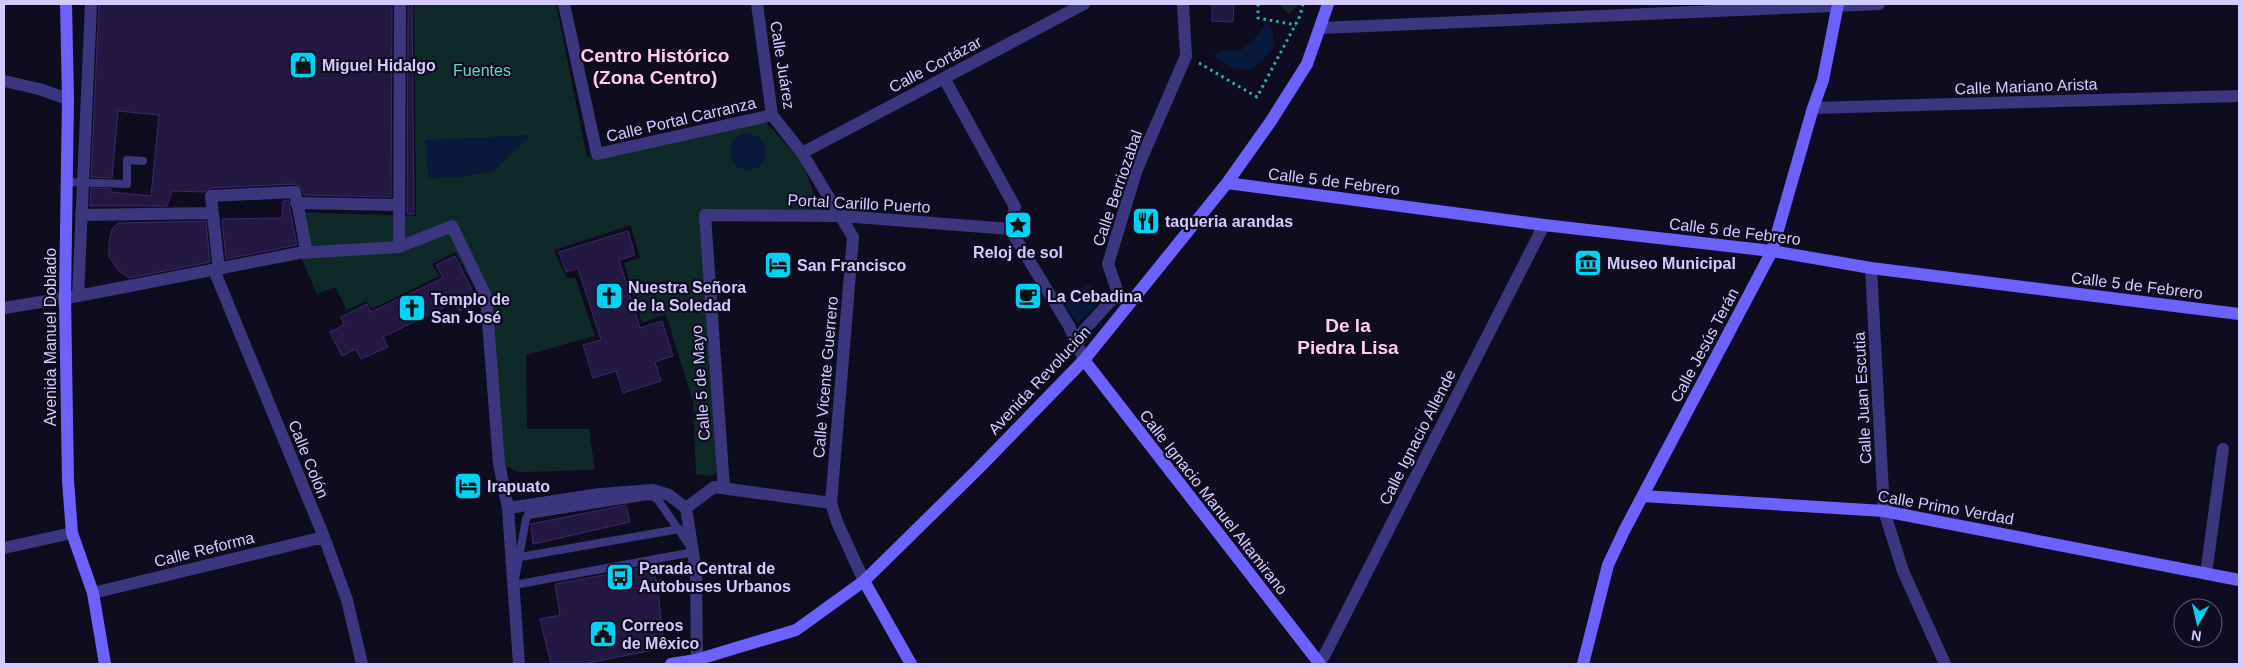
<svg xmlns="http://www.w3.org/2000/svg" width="2243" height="668" viewBox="0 0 2243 668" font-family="Helvetica,sans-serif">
<rect width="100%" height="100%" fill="#100c1f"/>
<path fill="#0f2929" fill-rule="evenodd" d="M414,4H556L587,157L765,121L802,162L820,210L706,215L719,471L710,476L696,474L693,402L666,314L642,323L624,263L640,258L631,225L554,250L567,279L575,277L595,336L526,355L527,429H589L595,470L519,472L499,463L483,302L455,252L432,264L439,276L372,309L366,301L347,310L335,287L317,294L299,253L295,212L416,216ZM749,133V170C724,166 724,135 749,133ZM530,135L493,171L469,176L429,178Z
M1279,4H1300L1289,14Z"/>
<path fill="#08193c" d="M1267,22L1273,30L1274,47C1251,75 1241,77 1213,55L1223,51H1239L1251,43Z
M730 152a18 18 0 1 1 36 0a18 18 0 1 1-36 0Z
M531,135L493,171L469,176L429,178L425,140Z
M1088,282L1104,299L1078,323L1063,307Z"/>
<path fill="#221841" stroke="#3a296d" d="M99,4H392L391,197L304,195L301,187L295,184L211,188L204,192L172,191L167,206H90L91,188L111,189V192L151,196L159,115L118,111L112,178L91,177Z
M408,4H412L414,214H407Z
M1212,4H1234L1233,22L1212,21Z
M288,200L297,245L226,259L222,219L282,218L283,201Z
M206,221L210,262L129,278L118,270L109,257V242L112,229L118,223Z
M628,231L635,255L619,260L640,328L662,321L673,356L655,362L661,381L623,393L616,371L593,378L583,345L601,340L578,268L566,272L559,252Z
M455,256L478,302L459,311L455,302L383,337L388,347L361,359L356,349L342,356L330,332L344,325L341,317L367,304L371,312L443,278L436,265Z
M626,505L630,522L533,544L531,524Z
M652,566L658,589L664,648L583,664H551L540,619L560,615L555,584Z"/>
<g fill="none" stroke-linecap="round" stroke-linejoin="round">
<path stroke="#2bb2b0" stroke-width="3" stroke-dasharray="2.5 4" stroke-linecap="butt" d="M1258,4V18L1296,25
M1199,63L1257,97L1300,16L1303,4"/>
<path stroke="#3c367f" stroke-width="8" d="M66,182L127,184V160L143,161
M648,496L654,497L658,500L694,552L514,585L526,519L528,515Z
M520,557L679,529"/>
<path stroke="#3c367f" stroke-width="12" d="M564,4L597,154L772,115
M757,4L772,115L802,153L853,237L831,503L837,522L864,581
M1320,28L1879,4
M944,78L1015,207L1010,229L1069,326L1084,360
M4,81L39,89L68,99
M1813,108L2239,96
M802,153L1084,4
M296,203L399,205
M81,215L213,213
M399,247L400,4
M1871,268L1884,511L1903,571L1945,664
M214,270L324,537L347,600L362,664
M219,270L211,196L295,192L307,253
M78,296L91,4
M4,308L78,296L299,253L399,247L452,226L486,296L499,463L508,508L519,664
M1075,340L1118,293L1108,264L1137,169L1186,56L1183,4
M724,488L705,215L842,216L1010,229
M508,508L600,494L653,490L669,495L686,508
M686,508L696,572L697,664
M686,508L714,487L831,503
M4,548L72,533
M2206,574L2223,449
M93,593L324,537
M1320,664L1544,225"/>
<path stroke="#6c61ff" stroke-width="12" d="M66,4L68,99L65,297L68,481L72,533L93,593L105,664
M1227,183L1544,225L1772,251L1871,268L2239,314
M1084,360L1320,664
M1643,496L1884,511L2239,580
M864,581L911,664
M671,664L696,660L796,630L864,581L978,469L1084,360L1227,183L1271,121L1307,64L1328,4
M1583,664L1608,565L1624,531L1772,251L1813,108L1823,80L1838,4"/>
</g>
<defs>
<g id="shop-square" transform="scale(1.4375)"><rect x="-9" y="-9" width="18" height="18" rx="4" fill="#00d2f5" stroke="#100c1f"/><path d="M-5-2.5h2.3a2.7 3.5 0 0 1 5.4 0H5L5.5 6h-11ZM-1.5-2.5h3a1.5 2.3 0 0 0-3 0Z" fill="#111"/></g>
<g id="restaurant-square" transform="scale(1.4375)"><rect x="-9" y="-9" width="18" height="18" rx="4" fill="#00d2f5" stroke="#100c1f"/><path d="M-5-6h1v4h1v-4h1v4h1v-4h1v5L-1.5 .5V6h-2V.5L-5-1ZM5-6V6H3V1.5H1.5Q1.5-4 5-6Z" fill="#111"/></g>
<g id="sight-square" transform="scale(1.4375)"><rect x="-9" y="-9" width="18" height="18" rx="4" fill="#00d2f5" stroke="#100c1f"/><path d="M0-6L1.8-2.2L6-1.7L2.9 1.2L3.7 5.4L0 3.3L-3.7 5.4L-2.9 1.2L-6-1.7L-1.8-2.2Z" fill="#111"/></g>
<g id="museum-square" transform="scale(1.4375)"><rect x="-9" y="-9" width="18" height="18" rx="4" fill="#00d2f5" stroke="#100c1f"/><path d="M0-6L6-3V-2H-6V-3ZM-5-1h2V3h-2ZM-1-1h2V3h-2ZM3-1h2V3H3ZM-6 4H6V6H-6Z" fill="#111"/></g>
<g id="hotel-square" transform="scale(1.4375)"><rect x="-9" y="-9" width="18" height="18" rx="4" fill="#00d2f5" stroke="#100c1f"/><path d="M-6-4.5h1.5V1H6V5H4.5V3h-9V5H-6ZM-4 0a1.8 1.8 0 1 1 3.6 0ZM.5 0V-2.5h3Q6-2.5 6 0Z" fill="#111"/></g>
<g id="church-square" transform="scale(1.4375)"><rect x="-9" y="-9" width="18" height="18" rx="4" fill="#00d2f5" stroke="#100c1f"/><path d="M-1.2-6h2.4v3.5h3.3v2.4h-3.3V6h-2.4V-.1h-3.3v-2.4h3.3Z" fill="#111"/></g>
<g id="cafe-square" transform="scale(1.4375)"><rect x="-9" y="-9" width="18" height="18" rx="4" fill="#00d2f5" stroke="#100c1f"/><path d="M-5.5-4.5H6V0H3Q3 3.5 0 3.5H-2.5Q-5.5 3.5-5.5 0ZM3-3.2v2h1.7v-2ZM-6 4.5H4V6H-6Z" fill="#111"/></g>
<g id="bus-square" transform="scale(1.4375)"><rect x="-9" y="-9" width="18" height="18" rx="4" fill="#00d2f5" stroke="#100c1f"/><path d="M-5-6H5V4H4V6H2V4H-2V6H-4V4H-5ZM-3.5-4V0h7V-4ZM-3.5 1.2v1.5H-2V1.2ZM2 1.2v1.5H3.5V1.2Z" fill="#111"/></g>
<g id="civic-square" transform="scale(1.4375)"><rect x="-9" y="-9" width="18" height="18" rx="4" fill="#00d2f5" stroke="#100c1f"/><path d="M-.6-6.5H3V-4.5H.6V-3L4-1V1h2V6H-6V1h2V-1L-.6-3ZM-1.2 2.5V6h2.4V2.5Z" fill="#111"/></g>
</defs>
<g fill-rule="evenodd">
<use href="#shop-square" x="303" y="65"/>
<use href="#restaurant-square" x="1146" y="221"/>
<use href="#sight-square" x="1018" y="225"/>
<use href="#museum-square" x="1588" y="263"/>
<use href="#hotel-square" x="778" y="265"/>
<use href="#church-square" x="609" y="296"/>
<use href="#cafe-square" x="1028" y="296"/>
<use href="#church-square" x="412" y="308"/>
<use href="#hotel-square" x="468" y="486"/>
<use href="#bus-square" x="620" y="577"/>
<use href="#civic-square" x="603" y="634"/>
</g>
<g text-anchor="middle" stroke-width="4.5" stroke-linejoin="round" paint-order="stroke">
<g font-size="16" fill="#d3caff" stroke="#100c1f">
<text transform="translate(935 64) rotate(-28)" y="6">Calle Cortázar</text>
<text transform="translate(783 65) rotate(81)" y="6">Calle Juárez</text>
<text transform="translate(2026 86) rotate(-2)" y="6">Calle Mariano Arista</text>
<text transform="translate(681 119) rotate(-13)" y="6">Calle Portal Carranza</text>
<text transform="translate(1334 181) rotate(7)" y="6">Calle 5 de Febrero</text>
<text transform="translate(1117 188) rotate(-71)" y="6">Calle Berriozabal</text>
<text transform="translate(859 203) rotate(3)" y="6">Portal Carillo Puerto</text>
<text transform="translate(1735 231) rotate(7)" y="6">Calle 5 de Febrero</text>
<text transform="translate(2137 285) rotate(7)" y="6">Calle 5 de Febrero</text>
<text transform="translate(50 337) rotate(-90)" y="6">Avenida Manuel Doblado</text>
<text transform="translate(1704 345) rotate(-62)" y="6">Calle Jesús Terán</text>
<text transform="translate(825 377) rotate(-85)" y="6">Calle Vicente Guerrero</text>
<text transform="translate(1039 380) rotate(-47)" y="6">Avenida Revolución</text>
<text transform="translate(700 383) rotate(-94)" y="6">Calle 5 de Mayo</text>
<text transform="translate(1862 398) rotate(-93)" y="6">Calle Juan Escutia</text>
<text transform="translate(1417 437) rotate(-63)" y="6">Calle Ignacio Allende</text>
<text transform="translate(309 459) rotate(68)" y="6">Calle Colón</text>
<text transform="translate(1214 502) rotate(52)" y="6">Calle Ignacio Manuel Altamirano</text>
<text transform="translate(1946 507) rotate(10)" y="6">Calle Primo Verdad</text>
<text transform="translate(204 549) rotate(-14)" y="6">Calle Reforma</text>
</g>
<g font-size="16" font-weight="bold" fill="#d3caff" stroke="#100c1f" text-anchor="start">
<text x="322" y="71">Miguel Hidalgo</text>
<text x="1165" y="227">taqueria arandas</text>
<text x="1018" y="258" text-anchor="middle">Reloj de sol</text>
<text x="1607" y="269">Museo Municipal</text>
<text x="797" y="271">San Francisco</text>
<text x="628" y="293">Nuestra Señora<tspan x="628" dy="18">de la Soledad</tspan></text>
<text x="1047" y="302">La Cebadina</text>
<text x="431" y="305">Templo de<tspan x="431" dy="18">San José</tspan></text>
<text x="487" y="492">Irapuato</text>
<text x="639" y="574">Parada Central de<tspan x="639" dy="18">Autobuses Urbanos</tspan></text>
<text x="622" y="631">Correos<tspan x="622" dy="18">de Mêxico</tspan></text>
</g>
<g font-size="16" fill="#55e0c3" stroke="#100c1f">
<text x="482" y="76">Fuentes</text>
</g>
<g font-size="19" font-weight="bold" fill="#ffccea" stroke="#100c1f">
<text x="655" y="62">Centro Histórico<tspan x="655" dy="22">(Zona Centro)</tspan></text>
<text x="1348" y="332">De la<tspan x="1348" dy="22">Piedra Lisa</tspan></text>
</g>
</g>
<rect width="2243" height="668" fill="none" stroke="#d3caff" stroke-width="10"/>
<g transform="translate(2198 623) rotate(188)"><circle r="24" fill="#100c1f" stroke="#5e5879"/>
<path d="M0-4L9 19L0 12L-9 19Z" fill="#00d2f5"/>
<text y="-8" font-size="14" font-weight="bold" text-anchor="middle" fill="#d3caff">N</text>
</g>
</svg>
